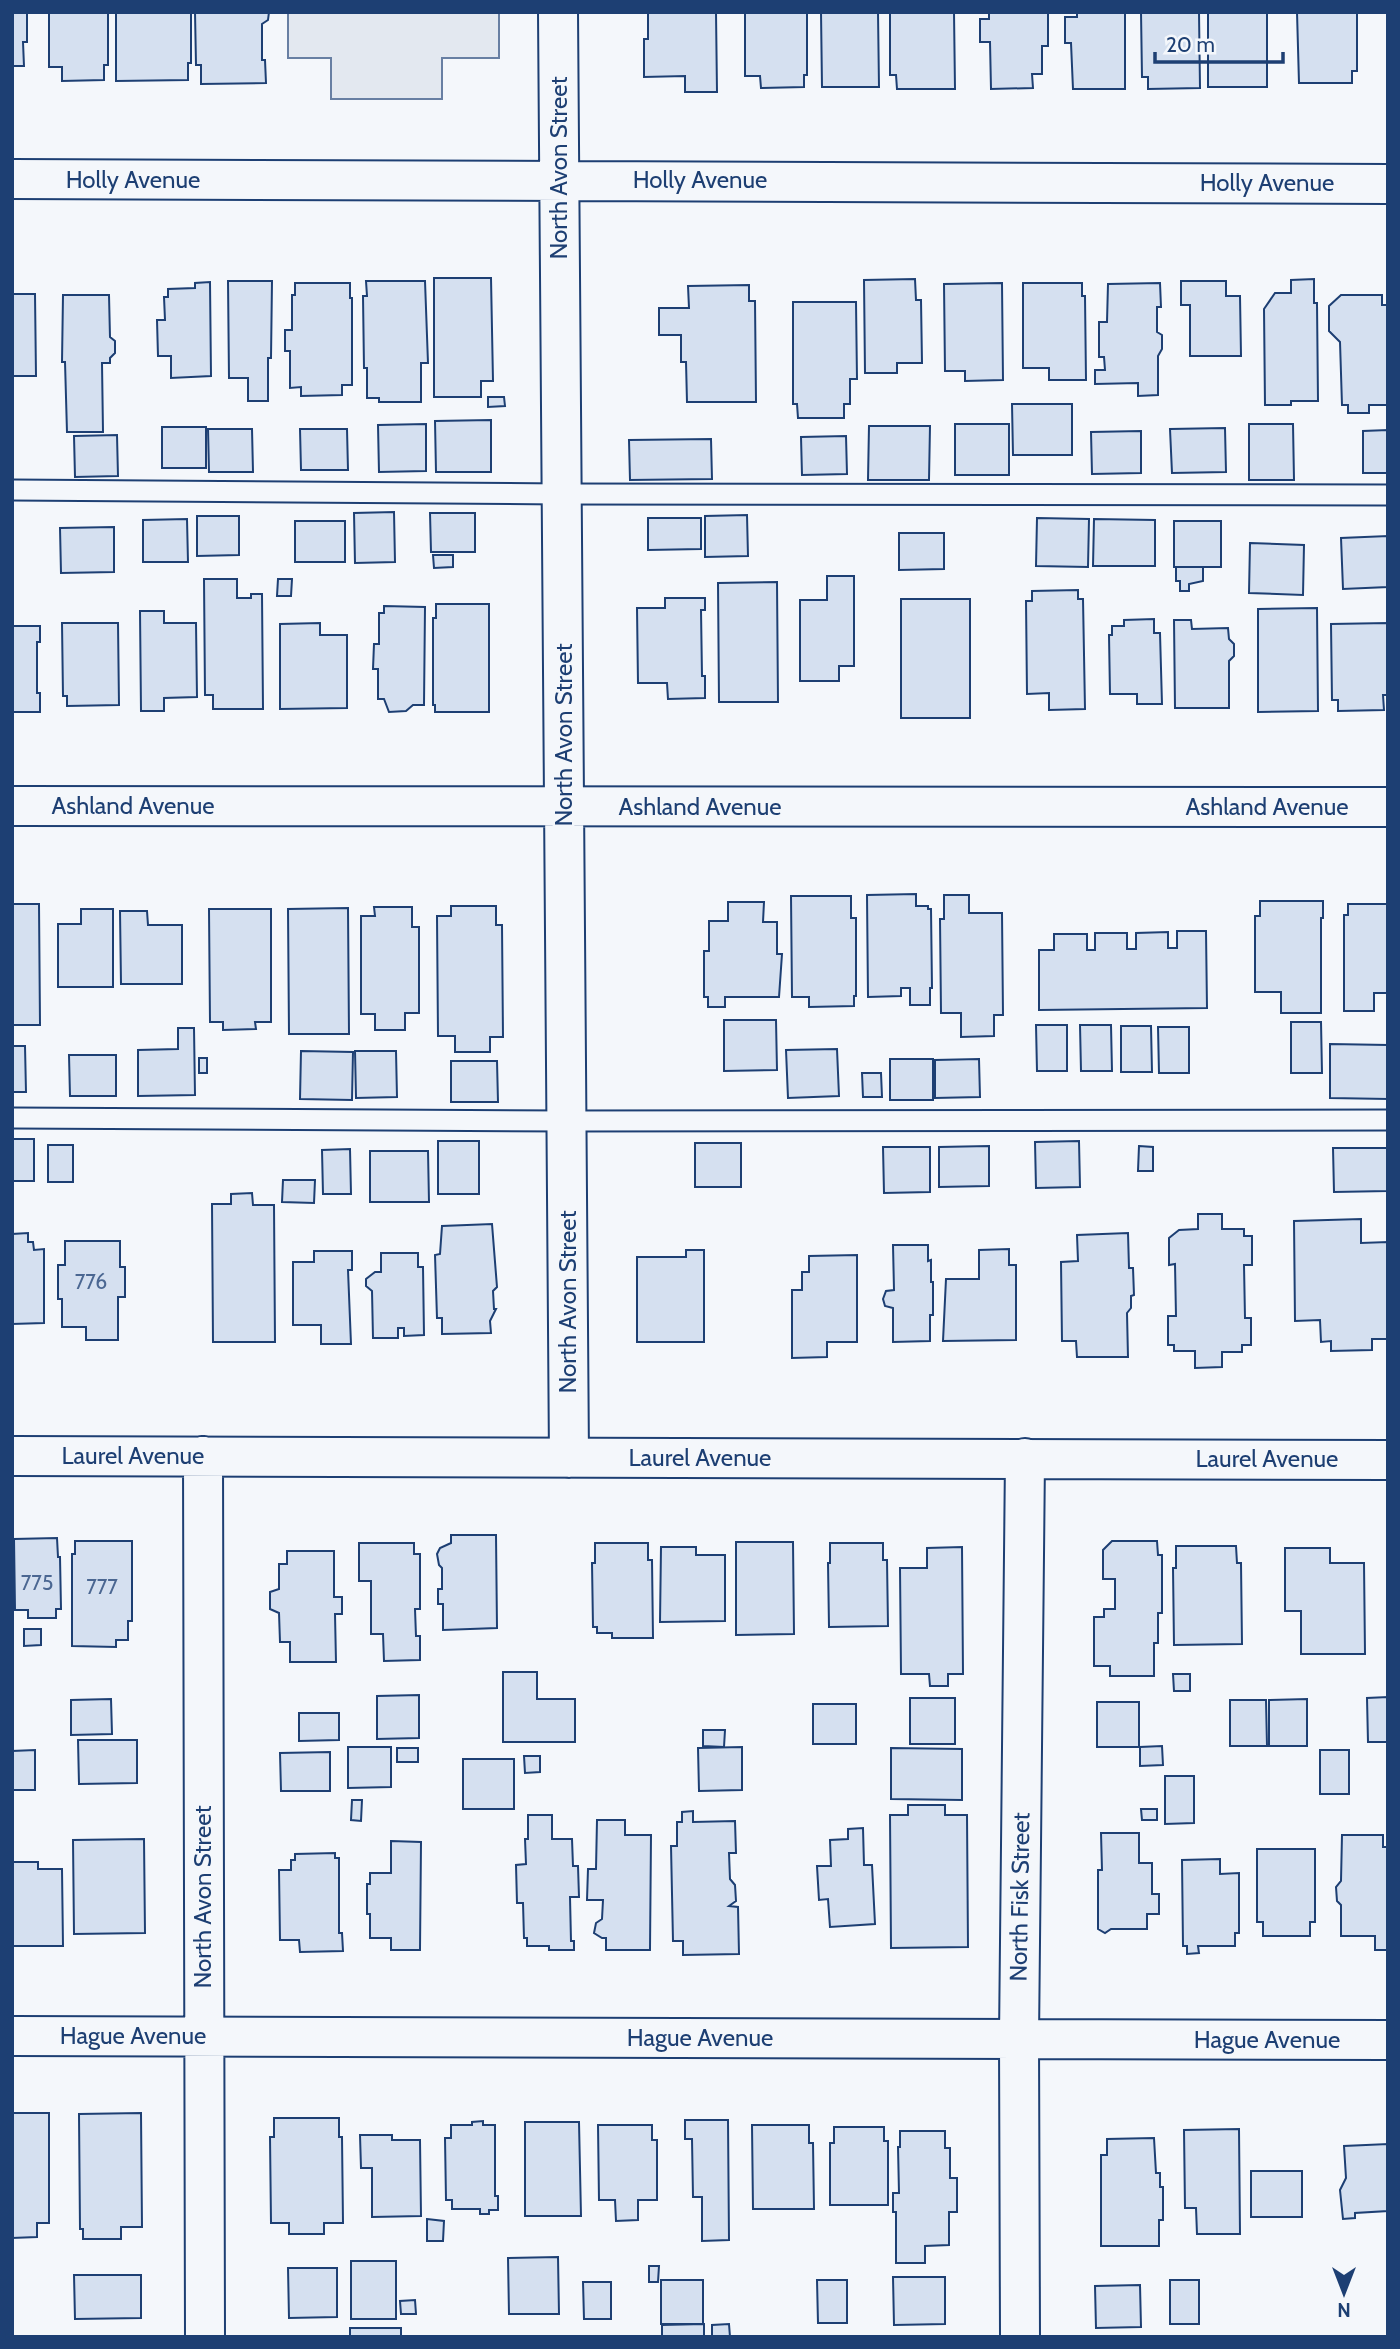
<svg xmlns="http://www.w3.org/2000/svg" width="1400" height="2349" viewBox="0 0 1400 2349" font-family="Cabin,sans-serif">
<rect width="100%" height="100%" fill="#f4f7fb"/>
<path fill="#e3e8f0" stroke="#687fa3" stroke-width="2" d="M288,12H499V58H442V99H331V58H288Z"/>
<path fill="#d5e0f0" stroke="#1d3f73" stroke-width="2" d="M12,12H27V42H23L24,66H12Z
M49,12H108V65H104V80L62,81V67H49Z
M116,12H191V63H188V80L116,81Z
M195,12H269L268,20L262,24V60H265L266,83L201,84V65H196Z
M648,12H716L717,92H685V76L644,77V39H648Z
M745,12H807V75H804V87L761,88L760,76H745Z
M821,12H878L879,87H822Z
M890,12H954L955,89H897L896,75H890Z
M989,12H1048V46H1042V74H1032L1033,88L991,89L990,42H980V19H989Z
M1077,12H1125V89H1073L1071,43H1065V17H1077Z
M1141,12H1199L1200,88L1148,89V77H1142Z
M1208,12H1267V87H1208Z
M1297,12H1357V71H1352V83H1299Z
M12,278L13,294H35L36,376H12Z
M434,278H491L493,381H481V397H434Z
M915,279L916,300H921L922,363H897V373H865L864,280Z
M1314,279V303H1317L1318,401H1291V405H1265L1264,309L1275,293H1291V280Z
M228,281H272L271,358H268V401H248V378H229Z
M366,281H425L428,363H421V402H379V398H367V368H364L363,296H367Z
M1181,281H1226V296H1240L1241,356H1190V305H1181Z
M210,282L211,376L171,378V356H158L157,320H165L164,297H168V289L195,288V283Z
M295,283H350V298H352V385H342V395L301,396V387L290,388V351H285V330H292V295H295Z
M1002,283L1003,380L965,381V371H945L944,284Z
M1023,283H1082V296H1085L1086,380H1049V368H1023Z
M1160,283L1161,307H1157V332L1162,335V349L1158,356V395L1138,396V383L1095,384V370H1105L1104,357H1099V322H1107L1108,284Z
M749,285V301H755L756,402H687L686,362H681V335H659V308H689L688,286Z
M63,295H109L110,337L115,341V353L110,358V363H102L103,432H67L65,362H62Z
M1341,295H1382V305H1388V405H1369V413H1348V405H1342L1340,342L1329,331V306Z
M793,302H856L857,379H850V404H844V418H798L797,404H793Z
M488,397H504L505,406L488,407Z
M1012,404H1072V455H1013Z
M491,420V472H436L435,421Z
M426,424V471L379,472L378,425Z
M955,424H1009V475H955Z
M1249,424H1293L1294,480H1249Z
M869,426H930L929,480H868Z
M162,427H206V468H162Z
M1225,428L1226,472L1172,473L1170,429Z
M208,429H252L253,472H209Z
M300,429H347L348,470H301Z
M1388,430V473H1363V431Z
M1141,431V473L1092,474L1091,432Z
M117,435L118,476L75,477L74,436Z
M846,436L847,474L802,475L801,437Z
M711,439L712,479L630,480L629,440Z
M394,512L395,562L355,563L354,513Z
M430,513H475V552H431Z
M747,515L748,556L705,557V516Z
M197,516H239V555L197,556Z
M648,518H701V549L648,550Z
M1037,518L1089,519L1088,567L1036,566Z
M187,519L188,562H143V520Z
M1094,519L1155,520V566H1093Z
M295,521H345V562H295Z
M1174,521H1221V567H1174Z
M114,527V572L61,573L60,528Z
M899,533H944V569L899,570Z
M1388,536V587L1343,589L1341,538Z
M1250,543L1304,545L1303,595L1249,593Z
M433,555H453V567L434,568Z
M1176,567H1203V581L1189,584V591H1180V581H1176Z
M827,576H854V666H839V681H800V600H827Z
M204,579H237V598H251V594H262L263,709H213V695H205Z
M278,579H292L291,596H277Z
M777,582L778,702H719L718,583Z
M1078,590V599H1083L1085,709L1049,710V693L1027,694L1026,601H1032V591Z
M665,598H705V610H701L702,676H705V698L668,699L667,683H638L637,608H665Z
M901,599H970V718H901Z
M436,604H489V712H435V705H433V618H436Z
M384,606L425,607L424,705H413L406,711L389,712L384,699H378V669H373L374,644H379V613H384Z
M1317,608L1318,711L1258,712V609Z
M140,611H164V623H196L197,697L164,698V711H141Z
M1154,619V633H1160L1162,704H1137V694H1110L1109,635H1112V626H1124V620Z
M1174,620H1191L1192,629L1228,628L1229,639L1234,644V656L1229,661V708H1175Z
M62,623H118L119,705L67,706V696H63Z
M320,623V635H347V708L280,709V624Z
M1388,623V695H1383L1384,710L1338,711V700H1332L1331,624Z
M12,626H40V642H37V693H40V712H12Z
M916,894V906H928V909H931L932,988H930V1005H910V988H901V996L868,997L867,895Z
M944,895H969V913H1002L1003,1015H994V1036L961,1037V1013H941L940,919H944Z
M791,896H851V918H856V996H854V1006L809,1007V997H792Z
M1260,901H1323V918H1321V1013H1281V992H1255V916H1260Z
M728,902H764L763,922H777V954H782L779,997H725V1007H708V997H704V951H709V921H728Z
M12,904H39L40,1025H12Z
M1348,904H1388V993H1374V1011H1344V915H1348Z
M451,906H496V925H502L503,1037H490V1052H455V1036H438L437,916H451Z
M374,907H412V927H419V1013H405V1030H375V1014H361V916H375Z
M348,908L349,1034H289L288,909Z
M81,909H113V987H58V924H81Z
M209,909H271V1022H255L256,1029L223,1030V1022H210Z
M120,911H147L148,925H182V984H121Z
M1177,931H1206L1207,1008L1039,1010V950H1054V934H1087V950H1095V933H1127V949H1136V933L1168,932V948H1177Z
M724,1020H776L777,1070L724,1071Z
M1291,1022H1321L1322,1073H1291Z
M1036,1025H1067V1071H1037Z
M1080,1025H1111L1112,1071H1081Z
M1121,1026H1151L1152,1072H1121Z
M1158,1027H1189V1073H1159Z
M178,1028H194L195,1095L138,1096V1050L178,1049Z
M1330,1044L1388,1045V1099L1330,1098Z
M12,1046H25L26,1092H12Z
M837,1049L839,1096L788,1098L786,1050Z
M301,1051L353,1052L352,1100L300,1099Z
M355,1051H396L397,1097L356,1098Z
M69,1055H116V1096H70Z
M199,1058H207V1073H199Z
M890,1059H933V1100H890Z
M979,1059L980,1097L935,1098V1060Z
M451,1061H497L498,1102H451Z
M862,1073H881L882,1097H863Z
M12,1139H34V1181H12Z
M438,1141H479V1194H438Z
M1079,1141L1080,1187L1036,1188L1035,1142Z
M695,1143H741V1187H695Z
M48,1145H73V1182H48Z
M989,1146V1186L939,1187V1147Z
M1139,1146L1153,1147V1171H1138Z
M883,1147H930V1192L884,1193Z
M1333,1148H1388V1191L1334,1192Z
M350,1149L351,1194H323L322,1150Z
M370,1151H428L429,1202H370Z
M283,1180H315L314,1203L282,1202Z
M252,1193L253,1205H274L275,1342H213L212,1204H231V1194Z
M1198,1214H1222V1229H1244V1236H1252V1265H1244L1245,1318H1251V1345H1242V1352H1222V1367L1195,1368V1351H1174V1345H1168V1316H1176L1175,1264L1169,1265V1238L1179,1230L1198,1229Z
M1361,1219V1243L1388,1242V1339H1372V1350L1331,1351V1341L1321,1342L1320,1320L1295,1321L1294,1221Z
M492,1224L497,1287L493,1291L494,1309H496L490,1321L491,1333L442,1334V1318H437L435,1255L440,1254L442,1226Z
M28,1233V1242H33L34,1250L44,1249V1323L12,1324V1234Z
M1128,1233L1129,1268H1133L1134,1295L1131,1296V1308L1127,1313L1128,1357H1077L1076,1341H1062L1061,1262L1078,1261L1077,1235Z
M65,1241H120V1267H125V1297H118V1340H86V1327H62V1299H58V1265H65Z
M893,1245H928V1261L931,1260V1282H933V1315H930V1341L893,1342V1308L885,1306L883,1299L886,1291L894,1290Z
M1009,1249V1265H1016V1340L943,1341L946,1279H979V1250Z
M686,1250H704V1342H637V1257H686Z
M314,1251H352V1270H348L351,1344H321V1325H293V1262H314Z
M381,1253H418V1267H423L424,1335L404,1336V1328H398V1338H373L372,1291L366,1286V1279L375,1272H381Z
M857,1255V1342H827V1357L792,1358V1290H802V1272H809V1256Z
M451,1535H496L497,1628L443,1630V1604H438V1589H442V1568L439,1565L437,1554L440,1548L451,1543Z
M57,1538L58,1557H60L61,1609H56V1618H28V1610H15L14,1539Z
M75,1541H132V1621H128V1640H116V1647L72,1646V1554H75Z
M1112,1541H1157L1158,1555H1162V1613H1158V1643H1154V1676H1110V1666H1094V1617H1104V1609H1115V1579H1103V1550Z
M736,1542H793L794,1634L736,1635Z
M359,1543H414V1554H420V1609H415L416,1636H420V1660L384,1661L383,1634H371V1581H359Z
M595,1543H648V1560H652L653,1638H612V1633H597V1627H593L592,1563H595Z
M830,1543H883V1560H887L888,1626L829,1627L828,1563H830Z
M1176,1546H1236L1237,1563H1241L1242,1644L1174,1645L1173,1568H1176Z
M661,1547H696V1555H725V1621L660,1622Z
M962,1547L963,1674H948V1686H930L929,1674H901L900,1568H927V1548Z
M1285,1548H1330V1563H1364L1365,1654H1301V1611H1285Z
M287,1551H334V1597H342V1614H335L336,1662H290V1642H280L279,1613L270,1609V1592L279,1589V1564H287Z
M24,1629H41V1645L24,1646Z
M503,1672H537V1699H575V1742H503Z
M1173,1674H1190V1691H1174Z
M419,1695V1738L377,1739V1696Z
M1388,1697V1742H1368L1367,1698Z
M910,1698H955V1744H910Z
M111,1699L112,1734L71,1735V1700Z
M1307,1699V1746H1269V1700Z
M1230,1700H1266L1267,1746H1230Z
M1097,1702H1139V1747H1097Z
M813,1704H856V1744H813Z
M299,1713H339V1740L299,1741Z
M703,1730H725L724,1747L703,1746Z
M78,1740H137V1783L79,1784Z
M1162,1746L1163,1765L1140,1766V1747Z
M348,1747H391V1787L348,1788Z
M742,1747V1790L699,1791L698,1748Z
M397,1748H418V1762H397Z
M891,1748L962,1749V1800L891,1799Z
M35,1750V1790H12V1751Z
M1320,1750H1349V1794H1320Z
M330,1752V1791H281L280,1753Z
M524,1756H540V1772L525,1773Z
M463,1759H514V1809H463Z
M1165,1776H1194V1823L1165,1824Z
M352,1800H362L361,1821L351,1820Z
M908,1805H945V1815H967L968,1947L891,1948L890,1815H908Z
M1141,1809H1157V1820H1142Z
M693,1811V1822L735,1821L736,1853H729L730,1879L735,1885L736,1901L729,1906L738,1907L739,1954L683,1955V1941H673L671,1846H677V1822H682V1812Z
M528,1815H552V1839H572L573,1866H578L579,1897H570L571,1941H574V1950H549V1946H527V1938H524L523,1903H517L516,1865L526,1864L525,1839H528Z
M597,1820H625V1835H651L650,1950H606V1938H602L594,1933L596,1923L602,1919L603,1900H587L588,1869H596Z
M863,1828L864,1865H872L875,1924L830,1927L828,1899L819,1900L817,1866H831L830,1840L848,1839V1829Z
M1101,1833H1139V1863H1152V1894H1159V1914H1147V1929H1111L1105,1933L1098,1929V1870H1102Z
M1342,1835H1383V1847H1388V1950H1375V1936H1341V1905L1337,1901L1336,1887L1341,1881Z
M144,1839L145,1933L74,1934L73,1840Z
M391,1841L421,1842L420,1950H391V1938H370V1914H367V1884H370V1873H391Z
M1257,1849H1315V1922H1310V1936H1263V1922H1257Z
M335,1853V1858H339V1933H342L343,1951L300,1952L299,1940H280L279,1870H291V1860H295V1854Z
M1220,1859V1874L1239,1873V1933H1235V1946H1198L1199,1953L1187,1954V1946H1183L1182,1860Z
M13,1862H38V1869H62L63,1946H12Z
M12,2113H49V2223H37V2237L12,2238Z
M141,2113L142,2227H121V2239H83V2229H80L79,2114Z
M274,2118H339V2137H342L343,2223H324V2234H289V2223H271L270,2137H274Z
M685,2120H728L729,2240L702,2241V2197H693L692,2139H685Z
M483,2121V2125H495V2196H498V2210H489V2214H480V2209H452V2200H446L445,2138H451V2125H472V2122Z
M525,2122H579L581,2216H525Z
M598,2125H652V2140H657V2200H638V2220L616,2221L615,2200H599Z
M752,2125H809V2143H813L814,2209H753Z
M834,2127H884V2141H888V2205H830V2143H834Z
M1239,2129L1240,2234H1197L1196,2208H1185L1184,2130Z
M900,2131H945V2148H950V2178H957V2212H949V2245L925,2246V2263H896V2212H893V2193H899L898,2147H900Z
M360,2135H392V2140H420L421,2216L372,2217V2168H361Z
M1154,2138L1156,2173H1160V2187H1163V2220H1159V2246H1101V2155H1107V2139Z
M1388,2144V2211L1355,2213V2218L1343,2219L1340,2190L1346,2178L1344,2146Z
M1251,2171H1302V2217H1251Z
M427,2219L444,2221L443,2241H427Z
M558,2257L559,2314H509L508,2258Z
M351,2261H396V2319H351Z
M649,2266H659L658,2282H649Z
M288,2268H337V2317L289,2318Z
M74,2275H141V2318L75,2319Z
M893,2277H945V2324L894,2325Z
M661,2280H703V2324H661Z
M817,2280H847V2323H818Z
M1170,2280H1199V2324H1170Z
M583,2282H611V2319H584Z
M1140,2285L1141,2327L1096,2328L1095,2286Z
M415,2300L416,2314H401L400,2301Z
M704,2324V2337H662V2325Z
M729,2324L730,2337H712V2325Z
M350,2328H401V2337H350Z"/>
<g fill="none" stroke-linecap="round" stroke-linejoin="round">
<g stroke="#1d3f73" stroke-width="23">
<path id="lane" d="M12,490L562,494L1388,495
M12,1118L567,1121L1388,1120"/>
</g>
<g stroke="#1d3f73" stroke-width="42">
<path id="street" d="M558,12L569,1458
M12,179L1388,184
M12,806L1388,807
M12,1456L1388,1460
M203,1456L205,2337
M12,2036L1388,2040
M1020,2337L1019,2039L1025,1458"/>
</g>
<use href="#lane" stroke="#f4f7fb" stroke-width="19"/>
<use href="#street" stroke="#f4f7fb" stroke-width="38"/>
</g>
<g text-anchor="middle" stroke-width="5" stroke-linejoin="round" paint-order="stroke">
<g font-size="21" fill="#4b6792">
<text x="91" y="1289">776</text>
<text x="37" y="1590">775</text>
<text x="102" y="1594">777</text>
</g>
<g font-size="24" fill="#1d3f73" stroke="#f4f7fb">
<text transform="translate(559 168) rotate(-90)" y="8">North Avon Street</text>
<text x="133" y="188">Holly Avenue</text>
<text x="700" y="188">Holly Avenue</text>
<text x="1267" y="191">Holly Avenue</text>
<text transform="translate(564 735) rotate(-90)" y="8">North Avon Street</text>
<text x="133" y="814">Ashland Avenue</text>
<text x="700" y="815">Ashland Avenue</text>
<text x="1267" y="815">Ashland Avenue</text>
<text transform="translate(568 1302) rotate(-90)" y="8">North Avon Street</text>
<text x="133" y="1464">Laurel Avenue</text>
<text x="700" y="1466">Laurel Avenue</text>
<text x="1267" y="1467">Laurel Avenue</text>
<text transform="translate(203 1897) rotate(-90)" y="8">North Avon Street</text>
<text transform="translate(1020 1897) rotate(-89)" y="8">North Fisk Street</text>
<text x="133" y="2044">Hague Avenue</text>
<text x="700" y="2046">Hague Avenue</text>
<text x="1267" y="2048">Hague Avenue</text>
</g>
</g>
<rect width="1400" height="2349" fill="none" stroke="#1d3f73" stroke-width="28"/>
<g transform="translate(1344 2293) rotate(180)" stroke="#f4f7fb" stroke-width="5" paint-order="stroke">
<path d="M0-5L12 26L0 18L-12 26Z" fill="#1d3f73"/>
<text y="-10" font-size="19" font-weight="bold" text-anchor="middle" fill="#1d3f73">N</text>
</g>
<path d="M1155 52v10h128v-10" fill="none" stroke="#1d3f73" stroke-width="3.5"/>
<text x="1166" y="52" font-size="21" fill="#1d3f73" stroke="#f4f7fb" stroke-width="5" paint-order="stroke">20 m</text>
</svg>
